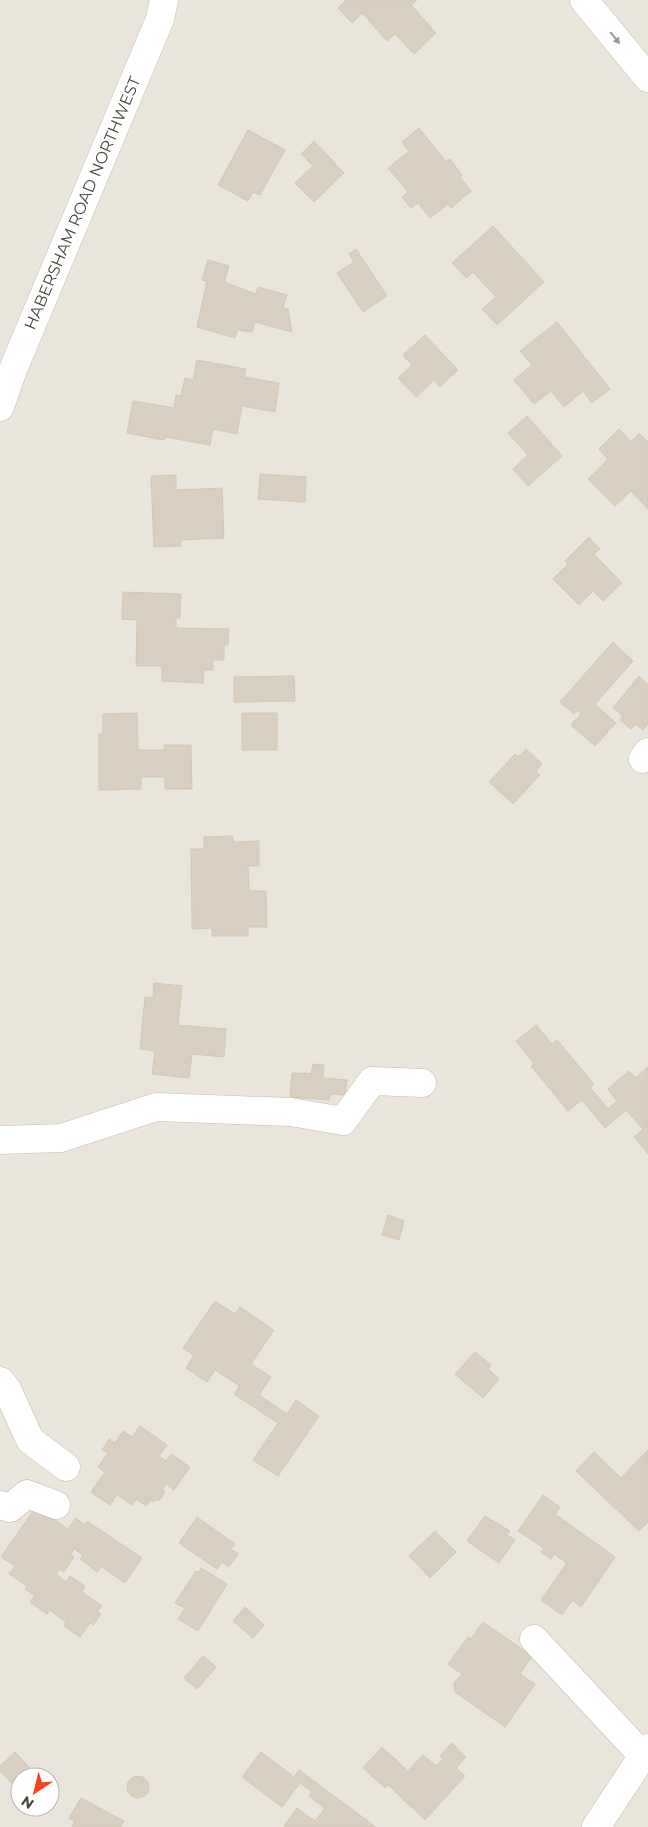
<svg xmlns="http://www.w3.org/2000/svg" width="648" height="1827" viewBox="0 0 648 1827" font-family="Montserrat,sans-serif">
<rect width="100%" height="100%" fill="#f6f3ec"/>
<path fill="#eae5da" fill-rule="evenodd" d="M0,0H648V1827H0ZM20,1777H50V1807H20Z"/>
<path fill="#d8cfc1" stroke="#d3c7b4" d="M346,0H417L411,5L436,33L414,54L395,34L387,41L362,13L352,23L338,8Z
M419,128L446,162L450,159L462,175L460,177L471,191L451,208L448,204L430,218L418,203L411,208L402,197L408,192L388,168L409,151L402,142Z
M248,130L285,150L260,195L253,192L248,201L218,185Z
M314,141L344,173L314,202L295,183L313,166L301,154Z
M493,226L544,282L497,325L482,309L496,297L473,272L466,278L452,263Z
M356,249L387,296L363,312L337,273L354,262L349,254Z
M208,260L229,266L224,282L256,294L258,287L287,295L283,307L288,309L292,332L255,322L252,332L237,330L235,338L197,327L207,281L202,280Z
M557,322L610,389L592,403L583,391L564,407L551,391L534,404L514,380L532,365L520,351Z
M425,335L458,370L440,387L434,380L416,397L398,378L412,365L403,355Z
M197,360L246,369L244,377L279,383L275,412L242,406L237,434L213,429L210,445L165,437L164,440L127,433L133,401L174,408L176,395L181,396L185,378L193,380Z
M527,416L562,456L528,486L513,469L528,455L508,433Z
M619,429L631,442L639,433L648,442V509L631,491L615,506L588,479L608,459L599,449Z
M260,474L306,477L305,502L258,499Z
M176,475V490L222,488L224,538L181,540V546L154,547L151,476Z
M589,537L600,549L594,554L622,583L603,601L593,591L579,605L553,579L568,564L565,561Z
M123,592L181,594L180,618L176,617V628L229,629L228,645H224V660H213V670H204L203,683L162,681V666H136L137,620L122,619Z
M613,642L633,661L595,704L616,723L595,746L571,725L581,714L577,710L574,714L560,702Z
M294,676L295,701L234,702V677Z
M639,676L647,684L648,683V724L643,730L635,724L631,729L620,720L623,716L613,708Z
M137,713L138,750H165L164,745H191L192,789H165V777H141V789L99,790V734H103V714Z
M242,713H277V750H242Z
M526,749L542,764L536,771L540,775L513,804L489,782L515,754L518,757Z
M233,836V842L259,841V866H248L249,891H266L267,927H248V936H212V928L192,929L191,849H204V837Z
M154,983L182,986L178,1025L226,1029L224,1057L192,1054L189,1078L152,1074L155,1051L140,1049L145,997L153,998Z
M536,1025L552,1044L557,1040L594,1084L590,1087L608,1109L617,1101L608,1089L629,1071L636,1078L648,1067V1154L634,1137L643,1129L626,1110L605,1128L582,1100L568,1111L531,1066L534,1064L516,1041Z
M313,1064L324,1065L323,1078L347,1080L345,1095L330,1094L329,1100L290,1097L292,1073L311,1074Z
M388,1215L404,1221L399,1240L382,1235Z
M215,1301L235,1314L240,1307L274,1330L251,1364L271,1377L259,1395L287,1414L296,1400L319,1416L278,1476L253,1460L278,1423L234,1394L240,1386L215,1370L207,1382L186,1368L194,1355L183,1348Z
M475,1352L491,1365L488,1369L499,1379L483,1398L455,1374Z
M140,1426L167,1445L159,1456L166,1461L171,1454L190,1467L174,1490L166,1484L162,1490L165,1492L159,1501L156,1499L154,1502L151,1500L146,1506L136,1499L132,1505L117,1495L110,1505L91,1492L105,1472L98,1467L108,1453L102,1450L109,1439L115,1443L123,1431L132,1437Z
M648,1450V1522L639,1531L576,1471L594,1452L621,1478Z
M543,1495L560,1507L555,1514L615,1557L581,1607L572,1600L562,1615L541,1600L567,1563L554,1554L551,1559L541,1552L544,1548L518,1531Z
M36,1507L68,1529L76,1518L85,1525L87,1521L142,1558L125,1583L101,1566L97,1572L80,1559L83,1555L74,1549L71,1554L74,1557L64,1572L60,1569L56,1574L66,1582L70,1576L85,1586L82,1592L102,1606L97,1612L101,1614L93,1625L90,1623L80,1637L64,1626L66,1622L50,1610L47,1614L30,1602L35,1596L25,1589L27,1586L9,1574L15,1566L1,1557Z
M485,1516L510,1531L507,1535L515,1540L499,1563L467,1541Z
M197,1517L235,1544L231,1549L238,1554L229,1567L222,1562L217,1569L179,1543Z
M435,1531L456,1552L430,1578L409,1556Z
M201,1568L227,1584L198,1631L178,1619L185,1608L175,1603L196,1571L199,1573Z
M245,1607L264,1625L253,1638L233,1621Z
M483,1622L532,1656L520,1674L535,1684L505,1727L455,1692L454,1683L462,1674L448,1664L468,1637L471,1639Z
M203,1656L216,1667L197,1689L184,1678Z
M452,1743L466,1757L456,1768L465,1776L425,1820L388,1785L385,1788L363,1768L382,1747L408,1771L423,1755L436,1766L443,1759L440,1756Z
M15,1752L38,1777H20V1792L0,1771V1766Z
M261,1752L294,1777L299,1770L376,1827H286L284,1826L297,1808L315,1821L325,1808L309,1796L312,1792L300,1783L282,1807L242,1777Z
M127 1787a11 11 0 1 1 22 0a11 11 0 1 1-22 0Z
M81,1798L124,1821L121,1827H72L75,1821L69,1818Z"/>
<g fill="none" stroke-linecap="round" stroke-linejoin="round">
<g stroke="#c2bbae" stroke-width="29">
<path id="minor" d="M584,0L648,78
M0,407L14,367L160,19L164,0
M643,759L648,752
M0,1140L61,1138L156,1107L291,1112L343,1121L372,1081L422,1083
M0,1381L7,1389L30,1440L66,1467
M0,1505L10,1508L27,1494L56,1505
M534,1639L643,1756
M596,1827L648,1748"/>
</g>
<use href="#minor" stroke="#fff" stroke-width="28"/>
</g>
<defs><path id="oneway-solid" d="M-6-.8H1V-3.2L6.5 0L1 3.2V.8H-6Z" transform="scale(1.25)"/></defs>
<use fill="#9c9892" href="#oneway-solid" transform="translate(615 38) rotate(51)"/>
<g text-anchor="middle" stroke-width="5" stroke-linejoin="round" paint-order="stroke">
<g font-size="16" fill="#4b4439" stroke="#fff">
<text transform="translate(82 203) rotate(-67)" y="6">HABERSHAM ROAD NORTHWEST</text>
</g>
</g>
<g transform="translate(35 1792) rotate(215)"><circle r="24" fill="#ffffff" stroke="#b7b4b0"/>
<path d="M0-4L9 19L0 12L-9 19Z" fill="#fc3f1d"/>
<text y="-8" font-size="14" font-weight="bold" text-anchor="middle" fill="#4b4439">N</text>
</g>
</svg>
